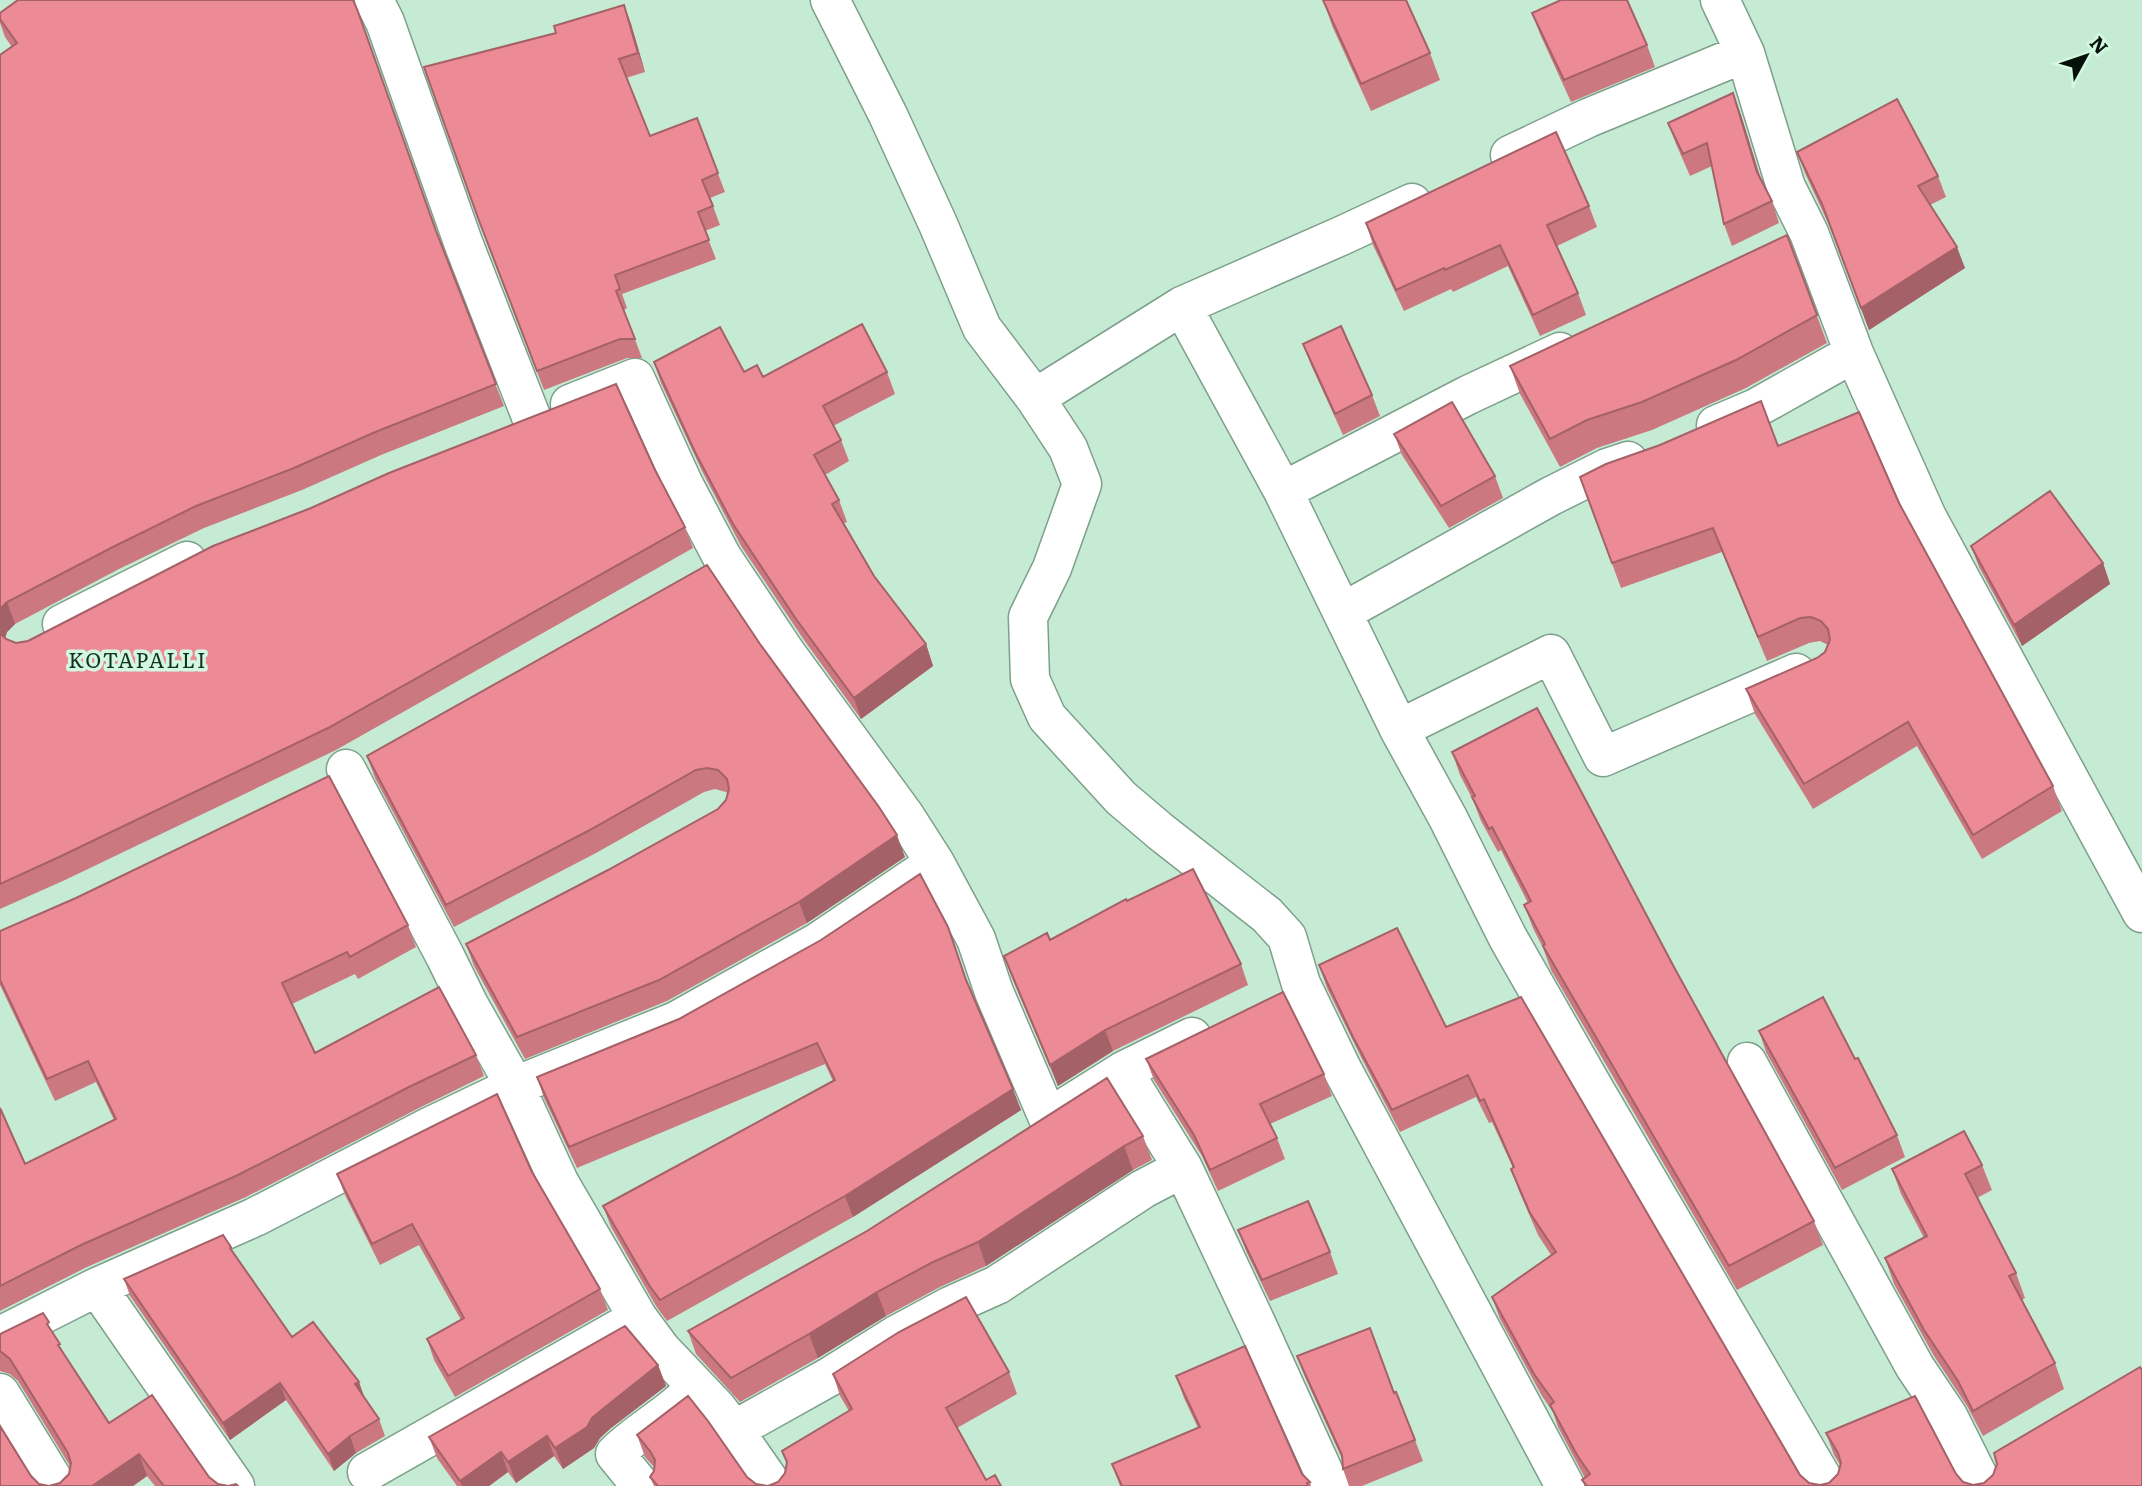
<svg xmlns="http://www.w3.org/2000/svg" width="2142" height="1486" viewBox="0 0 2142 1486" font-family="Literata,serif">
<rect width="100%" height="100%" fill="#c6ebd4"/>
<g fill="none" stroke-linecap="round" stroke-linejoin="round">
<g stroke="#7da08b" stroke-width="41">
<path id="street" d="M374,0L385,22L464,245L532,419
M830,0L888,115L938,224L982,328L1035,398L1068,448L1082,484L1052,568L1028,617L1030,679L1047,717L1121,798L1161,832L1267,915L1287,937L1301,984L1342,1069L1565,1486
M1720,0L1745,53L1786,187L1809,233L1854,353L1927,517L2142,913
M1510,155L1588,118L1745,53
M1182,306L1283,491L1399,729L1448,818L1508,938L1596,1092L1827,1486
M1035,398L1182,306L1341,236L1412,203
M570,404L635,378L683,483L722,557L786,653L905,816L935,863L976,939L994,992L1048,1118
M1716,425L1756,408L1854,353
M1283,491L1468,395L1560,352
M1343,612L1551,496L1607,468L1628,461
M62,624L187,561
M1399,729L1551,654L1603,757L1796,673
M346,769L445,956L469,1005L515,1086L559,1182L638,1318L661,1349L717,1408L734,1430L773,1486
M1747,1062L1915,1367L1948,1416L1983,1486
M1123,1071L1183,1168L1257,1325L1330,1486
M1064,1108L1123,1071L1192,1037
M97,1287L235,1486
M0,1336L97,1287L255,1217L429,1127L515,1086L676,1021L818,942L935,863
M0,1393L57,1486
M734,1430L829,1377L896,1335L950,1306L997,1285L1143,1189L1183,1168
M367,1472L638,1318
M641,1486L615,1454C640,1429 674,1413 696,1386"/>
</g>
<use href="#street" stroke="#fff" stroke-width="38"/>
</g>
<path fill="#cb7880" d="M1323,0L1430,53L1440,80L1371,111L1333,28Z
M624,5L631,24L645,72L626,78L650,136L697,118L725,192L710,198L720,225L705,231L716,259L622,294L627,308L624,310L642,358H627L544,390L485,237L556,33Z
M0,13L438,237L504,406L381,455L302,490L204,528L119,569L15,624L7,632L5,639L16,643L28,641L655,470L685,527L693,548L336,750L65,880L0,909V55L12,47L5,37L0,23Z
M1532,13L1647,45L1655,67L1571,102L1540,34Z
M1733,93L1741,115L1761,179L1772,201L1779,223L1732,246L1724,224L1712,166L1690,176L1676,144L1668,123Z
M1797,152L1938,176L1946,197L1930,205L1965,268L1869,330L1829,225L1805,173Z
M1589,206L1597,227L1557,246L1578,293L1586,315L1540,336L1508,266L1453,292L1451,289L1404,311L1373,245L1366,223Z
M1787,235L1827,343L1746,388L1652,430L1597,448L1560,467L1520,394L1510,366Z
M1303,344L1372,395L1380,416L1343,435L1311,365Z
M654,362L763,377L887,372L895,394L833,426L841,440L849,461L825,475L839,500L847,522L844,523L874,576L926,644L933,666L861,719L804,640L741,546L703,473L661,383Z
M1394,434L1495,476L1503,498L1449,528L1402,455Z
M1778,446L1899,503L2053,786L2062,811L1982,859L1917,746L1813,809L1755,714L1746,689L1817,658L1825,652L1828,645L1820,641L1809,643L1767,661L1722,552L1621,588L1580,477Z
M1971,546L2103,563L2110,584L2022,646L1979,567Z
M760,644L905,857L807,923L667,1001L525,1059L474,966L466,944L608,870L718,809L726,800L728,794L726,792L715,789L704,792L596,853L454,927L375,778L367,756Z
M1452,752L1675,969L1814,1221L1823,1245L1737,1290L1551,970L1543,948L1533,928L1524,905L1528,903L1501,850L1498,852L1481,821L1473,800L1460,775Z
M1127,901L1241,964L1248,985L1113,1051L1058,1086L1012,978L1004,956L1050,940Z
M408,925L416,947L358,979L355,974L292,1004L315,1053L476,1055L484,1076L419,1108L246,1197L87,1267L0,1311V1108L25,1164L114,1120L96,1082L55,1101L0,985V931Z
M1319,965L1446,1027L1800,1475L1809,1483L1820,1485L1829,1483L1838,1474L1840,1465L1834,1455L1826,1433L1956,1474L1963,1482L1973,1485L2142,1486H1585L1582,1480L1585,1478L1558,1427L1553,1412L1542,1396L1500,1319L1492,1297L1551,1255L1538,1235L1519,1191L1511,1169L1513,1168L1492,1122L1489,1123L1476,1097L1400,1132L1362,1059L1327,988Z
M969,985L1021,1110L853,1217L667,1321L656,1306L611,1227L603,1206L833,1081L825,1064L577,1168L544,1098L537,1077Z
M1759,1031L1855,1059L1897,1135L1905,1157L1842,1190L1766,1052Z
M1146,1059L1324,1074L1332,1096L1270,1124L1277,1138L1285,1159L1218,1191L1202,1156L1154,1080Z
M1143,1136L1152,1160L1133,1170L986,1266L940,1287L886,1316L818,1358L740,1402L696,1354L688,1331Z
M1982,1165L1992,1190L1977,1198L2016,1273L2025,1298L2022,1300L2055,1363L2064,1389L1983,1436L1967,1406L1934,1356L1894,1284L1885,1258L1924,1238L1901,1194L1892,1169Z
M532,1172L600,1289L608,1310L455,1397L434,1360L427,1339L461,1320L419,1245L380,1265L345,1195L337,1174Z
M1238,1230L1330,1252L1338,1274L1270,1301L1246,1251Z
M231,1247L233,1254L292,1337L365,1399L379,1419L385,1436L356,1453L334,1471L286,1400L230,1440L130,1296L124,1279Z
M0,1334H54L63,1353L109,1423L209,1477L218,1484L238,1486H155L147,1476L133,1486H0L31,1476L39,1484L49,1486L60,1483L69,1474L70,1466L18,1381L10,1374L0,1371Z
M1297,1356L1394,1393L1415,1440L1423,1461L1362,1486H1349L1343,1469V1461L1305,1377Z
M658,1365L666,1386L611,1428L600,1438L594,1448L563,1469L554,1456L516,1483L508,1472L489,1486H457L437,1458L429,1437Z
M1009,1372L1017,1394L957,1428L986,1480L1001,1486H654L650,1477L654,1471V1467L645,1457L637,1435L747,1477L756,1484L768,1486L778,1482L849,1411L840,1396L833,1374Z
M1176,1376L1302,1474L1310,1482L1311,1486H1120L1112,1464L1198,1428L1184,1398Z"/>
<path fill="#a56168" d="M624,5L631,24L645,72L638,53Z
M1733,93L1741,115L1765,194L1757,172Z
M1957,247L1965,268L1869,330L1861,308Z
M2103,563L2110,584L2022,646L2014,625Z
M7,602L15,624L7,632L4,641L0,634V609Z
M926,644L933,666L861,719L854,698Z
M897,835L905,857L807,923L799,902Z
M1105,1030L1113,1051L1058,1086L1050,1065Z
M1013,1089L1021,1110L853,1217L845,1196Z
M1124,1146L1133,1170L986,1266L978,1242Z
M877,1292L886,1316L818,1358L809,1334Z
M658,1365L666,1386L611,1428L600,1438L594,1448L563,1469L555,1448L604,1408Z
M359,1382L365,1399L355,1384Z
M280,1383L286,1400L230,1440L223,1423Z
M350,1436L356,1453L334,1471L328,1454Z
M547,1436L554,1456L516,1483L508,1462Z
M501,1452L508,1472L489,1486H462L460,1481Z
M139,1454L147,1476L133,1486H92Z"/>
<path fill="#ec8b95" stroke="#a56168" stroke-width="2" d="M18,0H353L357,9L436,231L496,384L373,433L294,468L196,506L111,548L7,602L0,609V55L17,43L0,19V13Z
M1323,0H1406L1430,53L1361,84Z
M1561,0H1627L1647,45L1564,80L1532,13Z
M624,5L638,53L619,59L650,136L697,118L718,173L702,180L713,206L698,212L709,240L615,275L620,289L616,291L635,339H620L537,371L478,218L424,67L556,33L554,26Z
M1733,93L1757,172L1772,201L1724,224L1707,143L1683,154L1668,123Z
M1897,99L1938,176L1918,186L1957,247L1861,308L1822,204L1797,152Z
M1556,132L1589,206L1547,225L1578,293L1533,315L1500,245L1445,270L1444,268L1396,290L1366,223Z
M1787,235L1817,315L1736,360L1642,402L1587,420L1550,439L1510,366Z
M862,324L887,372L823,406L841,440L814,455L839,500L832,504L874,576L926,644L854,698L796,619L733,524L695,452L654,362L720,327L744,372L757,365L763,377Z
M1341,326L1372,395L1335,414L1303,344Z
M616,384L655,470L685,527L328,728L57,858L0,884V633L6,639L16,643L28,641L213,546L311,508L389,473Z
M1761,401L1778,446L1859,412L1899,503L2053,786L1973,835L1908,722L1804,784L1746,689L1817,658L1825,652L1830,640L1828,629L1821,621L1811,617L1800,618L1758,637L1713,528L1612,563L1580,477L1606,464L1660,445Z
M1452,402L1495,476L1441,506L1394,434Z
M2050,491L2103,563L2014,625L1971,546Z
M707,565L760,644L879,807L897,835L799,902L659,980L517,1037L466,944L608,870L718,809L726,800L729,789L727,779L718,770L707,768L696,770L588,831L446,905L367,756Z
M1537,708L1675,969L1814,1221L1729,1266L1543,946L1545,944L1524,905L1531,901L1492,827L1489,829L1472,797L1475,796L1452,752Z
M329,776L408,925L350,957L347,952L282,983L315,1053L439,987L476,1055L411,1086L238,1175L79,1246L0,1286V1108L25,1164L116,1119L88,1061L47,1079L0,980V931L76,898Z
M1193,869L1241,964L1105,1030L1050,1065L1004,956L1047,933L1050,940L1126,899L1127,901Z
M920,874L948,927L966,980L1013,1089L845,1196L660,1300L649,1285L603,1206L835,1080L817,1043L569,1147L537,1077L679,1019L821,940Z
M1397,928L1446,1027L1521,997L1800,1475L1809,1483L1820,1485L1829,1483L1838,1474L1841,1463L1838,1453L1826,1433L1915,1396L1956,1474L1963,1482L1973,1485L1984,1483L1993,1475L1997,1464L1994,1453L2140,1367L2142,1370V1486H1587L1582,1480L1590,1474L1577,1455L1550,1405L1554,1402L1534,1374L1492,1297L1556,1252L1530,1213L1511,1169L1514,1167L1484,1099L1480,1101L1468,1075L1392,1110L1353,1037L1319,965Z
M1283,992L1324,1074L1260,1104L1277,1138L1210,1170L1194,1135L1146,1059Z
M1823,997L1855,1059L1858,1058L1897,1135L1835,1168L1759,1031Z
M1107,1078L1143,1136L1124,1146L978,1242L931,1263L877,1292L809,1334L731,1378L688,1331L867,1231Z
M497,1094L532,1172L600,1289L448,1376L427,1339L464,1318L412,1224L372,1244L337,1174Z
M1964,1131L1982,1165L1965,1174L2016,1273L2009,1276L2055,1363L1973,1411L1958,1381L1924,1330L1885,1258L1927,1236L1892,1169Z
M1308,1201L1330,1252L1262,1280L1238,1230Z
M223,1235L231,1247L230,1248L292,1337L313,1322L359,1382L355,1384L379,1419L350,1436L328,1454L280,1383L223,1423L124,1279Z
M966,1297L1009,1372L946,1408L986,1480L995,1475L1001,1486H658L650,1477L654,1471L655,1460L650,1451L637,1435L688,1396L708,1421L747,1477L756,1484L768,1486L778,1482L785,1473L787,1462L782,1451L852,1409L833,1374L899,1332Z
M43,1313L49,1322L47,1324L60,1344L58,1345L109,1423L152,1395L209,1477L218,1484L228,1486L236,1484L238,1486H164L139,1454L92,1486H0V1426L31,1476L39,1484L49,1486L60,1483L69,1474L71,1463L68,1453L10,1359L0,1351V1334Z
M625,1326L658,1365L604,1408L592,1418L587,1427L555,1448L547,1436L508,1462L501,1452L460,1481L429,1437Z
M1370,1328L1394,1393L1396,1392L1415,1440L1343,1469L1342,1455L1297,1356Z
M1245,1346L1302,1474L1310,1482L1307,1483L1308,1486H1122L1112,1464L1200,1427L1176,1376Z"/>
<g text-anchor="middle" stroke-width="7" stroke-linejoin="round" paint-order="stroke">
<g font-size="21" letter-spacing="2" fill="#133322" stroke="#d3f8e1">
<text x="138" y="668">KOTAPALLI</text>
</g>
</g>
<g transform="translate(2086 56) rotate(50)" stroke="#d3f8e1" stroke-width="5" paint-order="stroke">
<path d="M0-5L12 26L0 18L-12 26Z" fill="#05110a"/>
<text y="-10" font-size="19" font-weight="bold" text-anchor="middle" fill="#05110a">N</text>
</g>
</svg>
